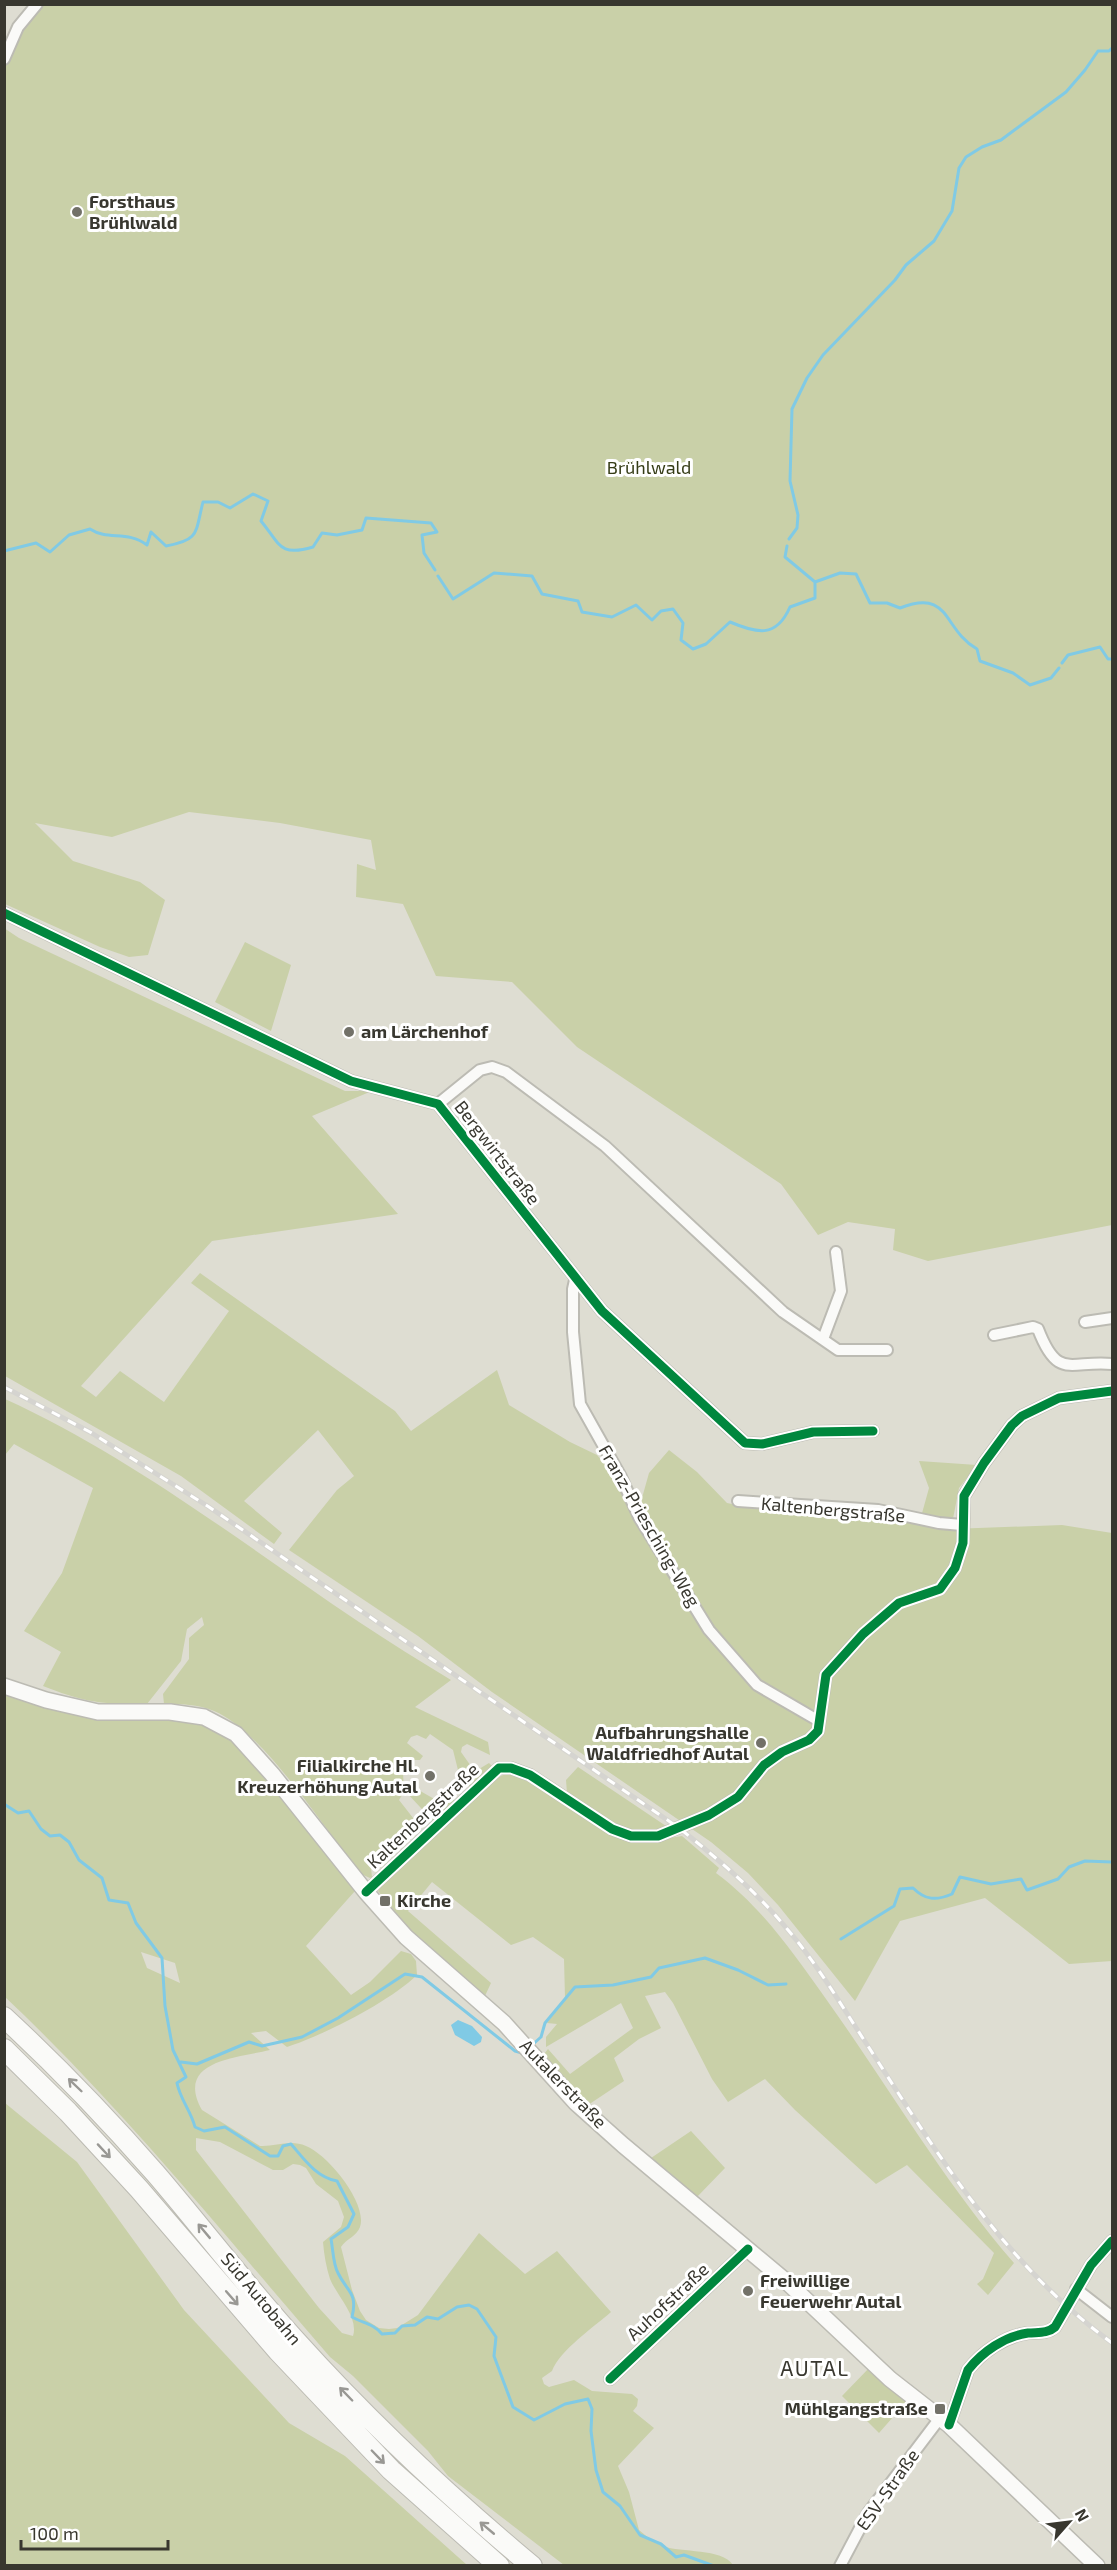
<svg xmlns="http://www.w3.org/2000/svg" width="1117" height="2570" viewBox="0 0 1117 2570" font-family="'Exo 2',sans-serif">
<rect width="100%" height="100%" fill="#deddd2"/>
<path fill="#c9d0a8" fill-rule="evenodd" d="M32,4L1112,5V1225L928,1261L893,1250L895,1229L848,1222L818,1235L781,1184L577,1047L512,982L436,976L403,904L356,897L357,864L376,870L371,840L280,823L189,812L112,837L35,823L73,861L140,882L165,900L148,955L129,957L100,947L5,904L6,362L4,360V40Z
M4,928L19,938L345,1091H372L312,1116L398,1214L212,1241L81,1386L96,1397L120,1371L164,1402L229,1311L191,1283L200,1273L395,1411L411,1431L497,1370L509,1405L570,1442L597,1455L640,1505L649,1473L669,1450L697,1472L727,1503L757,1509L919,1524L929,1488L919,1461L977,1465L959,1488L951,1529L1062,1525L1112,1533V1961L1069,1964L985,1898L900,1921L855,2001L778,1905L748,1873L711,1842L492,1692L418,1636L289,1550L337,1490L354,1476L318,1430L244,1501L282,1533L274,1544L181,1476L5,1376Z
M245,942L291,965L271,1031L215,1002Z
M5,1399C132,1457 243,1544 359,1622C389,1642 420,1661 451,1680L415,1707L488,1742L490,1755L467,1744L462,1747L461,1752L473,1769H479L489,1763L493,1767L470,1790L467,1781L458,1770L453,1750L430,1734L426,1739L417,1735L411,1737L407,1743L423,1756L420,1760H415L406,1765L403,1772L404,1792L399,1800L417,1823V1827L371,1868L372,1877L370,1878L361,1874C325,1830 264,1732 214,1711C198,1704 181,1704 164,1704L163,1694L189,1659V1638L204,1625L202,1617L187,1629L181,1661L147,1704C104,1705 83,1702 43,1686L61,1652L24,1631L62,1573L93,1488L14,1444L5,1455Z
M4,1690L180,1719L213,1728L234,1741L256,1763L355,1891L306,1946L351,1995L370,1982L401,1951L411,1954L416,1961L417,1975C389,2002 324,2035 287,2047L266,2031L251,2033L270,2050C238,2058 174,2060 202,2110L260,2146C275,2147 290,2139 306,2146C327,2154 368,2203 360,2227C357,2236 346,2239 341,2247L352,2290L360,2311L366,2320L379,2328L389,2329L397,2328L418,2315L479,2233L525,2274L557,2251L611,2312C594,2327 560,2350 552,2371L542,2378L544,2384L549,2387L574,2380L592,2391L632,2394L638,2399L637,2406L633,2411L654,2428L618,2466L629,2492L639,2530C646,2536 654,2543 663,2546C681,2553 722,2548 733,2565H564L448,2476L428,2451L353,2376L330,2357C224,2235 123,2108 5,1997ZM141,1952L175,1963L180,1983L147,1968ZM196,2138L220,2142L273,2170H283L293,2164L300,2165L306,2168L316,2184L338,2201L344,2217L341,2227L323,2242C324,2254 326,2267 330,2279C337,2296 359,2317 353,2336L342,2333L319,2308L196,2150Z
M578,1767L669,1828L635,1832L621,1828L567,1793L566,1780Z
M505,1774L521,1777L535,1784L604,1831L639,1843L682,1836L719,1868L716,1873C762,1907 793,1953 826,1999C889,2087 943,2181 1014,2263L988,2295L977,2284L983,2279L994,2253L907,2165L876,2184L795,2110L765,2079L728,2102L712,2079L673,2003L665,1992L645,1996L661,2028L639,2039L614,2058L624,2081L588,2105L544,2054L548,2049L570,2074L633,2028L621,2003L546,2047V2037L557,2024L547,2023L565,1998L564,1959L533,1937L511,1945L432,1882L408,1911L491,1983L484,1998L421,1943L378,1891L384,1882L497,1778Z
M408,1784L443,1804L447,1798L450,1797L455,1801L454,1804L434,1822L406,1792Z
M5,2103L77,2162L184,2310L289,2423L345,2456L467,2565H5Z
M691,2131L725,2168L697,2197L651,2158Z
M870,2367L908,2400L879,2433L842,2396Z"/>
<path fill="#80cae5" d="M458,2020L472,2026L482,2037L481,2042L474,2046L455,2035L451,2025Z"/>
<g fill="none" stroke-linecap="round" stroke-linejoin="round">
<path stroke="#80cae5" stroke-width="3" d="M789,539L797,528L798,515L790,481L792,409L807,378L823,355L895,280L906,265L934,241L952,211L959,168L966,157L982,147L1001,140L1066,92L1085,70L1098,51H1109L1112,48
M787,546L785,557L815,582
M4,551L36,543L50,552L69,535L90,529C108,541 127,530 147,545L151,532L166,546C200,540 195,533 203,502H218L230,508L253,494L268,501L261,521C280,544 279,557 313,547L322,533L337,535L362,530L366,518L431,523L437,532L422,535L424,553L435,570
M438,576L453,599L494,573L532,576L542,594L578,601L582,612L612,617L636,605L652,620L661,611L673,609L683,623L681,640L693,649L706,644L730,622C756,633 776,639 790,607L815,598V582L840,573L856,574L870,603H887L900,608C951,588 942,629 977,649L980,661L1013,673L1030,685L1051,678L1059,668
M1062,663L1068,655L1100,647L1108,659H1112
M4,1804L18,1813L29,1811L41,1829L50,1836L60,1835L69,1842L79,1860L102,1878L109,1900L128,1903L136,1923L162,1958L165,2006L173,2050L186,2077L177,2083C180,2099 191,2111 195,2127L204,2131L225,2127L270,2156H278L283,2146L291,2144C304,2159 316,2177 337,2181L354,2214L348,2227L331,2239C333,2249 333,2264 338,2273C347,2292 358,2292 352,2317C363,2323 374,2324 382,2334L395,2333L402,2326L415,2325L427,2317L438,2319L457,2307L469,2305L477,2309L496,2337L494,2356L513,2407L534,2420L565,2404L588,2399L592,2409L591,2431L596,2470L603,2492L620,2506L640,2535L661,2544L676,2557L684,2555L714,2566
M841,1939L894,1906L900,1889L913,1888C925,1900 936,1901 952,1894L960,1877L991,1884L1021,1879L1027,1890L1058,1879L1069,1867L1085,1861L1112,1862
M531,2046L541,2037L545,2023L575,1987L613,1985L651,1977L659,1968L705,1958L738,1970L768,1985L786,1984
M181,2062L197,2064L249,2042L262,2046L302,2037L338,2018L405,1974L422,1977L515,2051L522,2053"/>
<g stroke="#bcbbb3" stroke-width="14">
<path id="street" d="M4,59L18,27L37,4
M4,913L351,1081L438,1104L602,1311L745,1443L762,1444L813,1432L873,1431
M438,1104L480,1070L492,1067L506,1072L605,1146L783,1312L838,1350H887
M575,1280L573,1289V1332L580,1404L621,1477L639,1517L709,1630L757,1685L819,1721
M1085,1322L1112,1318
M994,1335L1033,1327L1038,1329C1058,1381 1070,1360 1112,1364
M823,1339L841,1291L836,1252
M738,1501L878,1510L939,1523L962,1525
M366,1892L499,1768H511L530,1775L612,1829L631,1836H658L709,1815L738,1797L764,1765L782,1752L809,1740L818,1731L826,1675L863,1634L899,1603L940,1589L955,1568L963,1543L964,1496L984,1463L1012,1425L1022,1416L1059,1398L1112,1391
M1076,2289L1112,2317
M610,2379L748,2249
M949,2425L968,2370C982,2352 1005,2336 1028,2333C1038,2332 1047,2334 1055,2327L1091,2265L1112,2241
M840,2566L868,2513L940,2418"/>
</g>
<g stroke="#bcbbb3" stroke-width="18">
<path id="secondary" d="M4,1686L46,1700L98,1712H170L204,1717L236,1734L272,1774L366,1892L406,1937L504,2023L576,2103L623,2145L788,2283L890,2379L949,2425L1097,2566"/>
</g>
<g stroke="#bcbbb3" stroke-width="22">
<path id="highway" d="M4,2017C58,2067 108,2119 156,2174C203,2229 247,2287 296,2341C369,2422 448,2496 532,2566
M4,2049L68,2112L139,2189L278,2351L391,2470L499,2566"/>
</g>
<use href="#street" stroke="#fafaf8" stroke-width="10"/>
<use href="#secondary" stroke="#fafaf8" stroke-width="15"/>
<use href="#highway" stroke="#fafaf8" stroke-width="20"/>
<g stroke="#d5d4d0" stroke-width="5">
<path id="rail" d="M4,1387L90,1432L209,1507L679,1828C718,1859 756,1891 788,1930C818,1965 841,2005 866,2043C939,2156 1002,2262 1112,2343"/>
</g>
<use href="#rail" stroke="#fff" stroke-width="3" stroke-dasharray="9" stroke-linecap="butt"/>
<g stroke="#fff" stroke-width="13">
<path id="cycleway" d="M4,913L351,1081L438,1104L602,1311L745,1443L762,1444L813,1432L873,1431
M366,1892L499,1768H511L530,1775L612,1829L631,1836H658L709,1815L738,1797L764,1765L782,1752L809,1740L818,1731L826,1675L863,1634L899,1603L940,1589L955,1568L963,1543L964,1496L984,1463L1012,1425L1022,1416L1059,1398L1112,1391
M610,2379L748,2249
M949,2425L968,2370C982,2352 1005,2336 1028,2333C1038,2332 1047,2334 1055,2327L1091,2265L1112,2241"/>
</g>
<use href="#cycleway" stroke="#00873e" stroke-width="9"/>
</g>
<defs><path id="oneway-shaft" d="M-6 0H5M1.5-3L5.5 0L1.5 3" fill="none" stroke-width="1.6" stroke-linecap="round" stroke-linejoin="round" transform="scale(1.5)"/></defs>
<g stroke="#999894">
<use href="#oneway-shaft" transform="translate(75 2085) rotate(-136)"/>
<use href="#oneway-shaft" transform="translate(104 2151) rotate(47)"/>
<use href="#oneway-shaft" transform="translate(204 2231) rotate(-130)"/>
<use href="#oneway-shaft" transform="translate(232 2298) rotate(49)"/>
<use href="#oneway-shaft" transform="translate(346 2394) rotate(-134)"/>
<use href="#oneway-shaft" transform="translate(378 2457) rotate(46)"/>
<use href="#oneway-shaft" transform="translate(487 2528) rotate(-140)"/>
</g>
<g fill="#727168" stroke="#fff" stroke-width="2">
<circle cx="77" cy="212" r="6"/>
<circle cx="349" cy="1032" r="6"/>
<circle cx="761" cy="1743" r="6"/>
<circle cx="430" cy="1776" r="6"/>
<rect x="379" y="1895" width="12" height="12" rx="3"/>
<circle cx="748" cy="2291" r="6"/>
<rect x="934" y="2403" width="12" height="12" rx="3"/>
</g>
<g text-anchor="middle" stroke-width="6" stroke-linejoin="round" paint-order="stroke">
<g font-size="18" font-weight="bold" fill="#38372f" stroke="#fff" text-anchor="start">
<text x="89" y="208">Forsthaus<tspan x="89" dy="21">Brühlwald</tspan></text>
<text x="361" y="1038">am Lärchenhof</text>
<text x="749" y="1739" text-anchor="end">Aufbahrungshalle<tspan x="749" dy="21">Waldfriedhof Autal</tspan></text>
<text x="418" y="1772" text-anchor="end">Filialkirche Hl.<tspan x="418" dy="21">Kreuzerhöhung Autal</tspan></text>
<text x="397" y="1907">Kirche</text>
<text x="760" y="2287">Freiwillige<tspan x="760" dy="21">Feuerwehr Autal</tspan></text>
<text x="928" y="2415" text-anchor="end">Mühlgangstraße</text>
</g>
<g font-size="18" fill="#353c16" stroke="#fff">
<text x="649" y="474">Brühlwald</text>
</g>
<g font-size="18" fill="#38372f" stroke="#fff">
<text transform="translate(497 1153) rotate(52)" y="6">Bergwirtstraße</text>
<text transform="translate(833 1510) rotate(5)" y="6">Kaltenbergstraße</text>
<text transform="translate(649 1526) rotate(60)" y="6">Franz-Priesching-Weg</text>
<text transform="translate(423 1816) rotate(-43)" y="6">Kaltenbergstraße</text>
<text transform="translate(563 2084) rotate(46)" y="6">Autalerstraße</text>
<text transform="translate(261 2299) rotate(50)" y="6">Süd Autobahn</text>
<text transform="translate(668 2302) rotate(-43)" y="6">Auhofstraße</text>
<text transform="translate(888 2490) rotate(-55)" y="6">ESV-Straße</text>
</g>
<g font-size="21" letter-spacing="1.5" fill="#38372f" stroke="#fff">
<text x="815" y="2376">AUTAL</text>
</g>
</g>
<rect width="1117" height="2570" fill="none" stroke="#38372f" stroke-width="12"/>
<g transform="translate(1069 2522) rotate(62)" stroke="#ffffff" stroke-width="4.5" paint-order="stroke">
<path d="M0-4.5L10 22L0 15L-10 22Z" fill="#38372f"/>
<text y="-9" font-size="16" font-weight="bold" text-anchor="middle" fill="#38372f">N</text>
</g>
<path d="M21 2540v9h147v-9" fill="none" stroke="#38372f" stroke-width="3"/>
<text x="30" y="2540" font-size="18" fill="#38372f" stroke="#ffffff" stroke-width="4.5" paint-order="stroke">100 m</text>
</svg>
